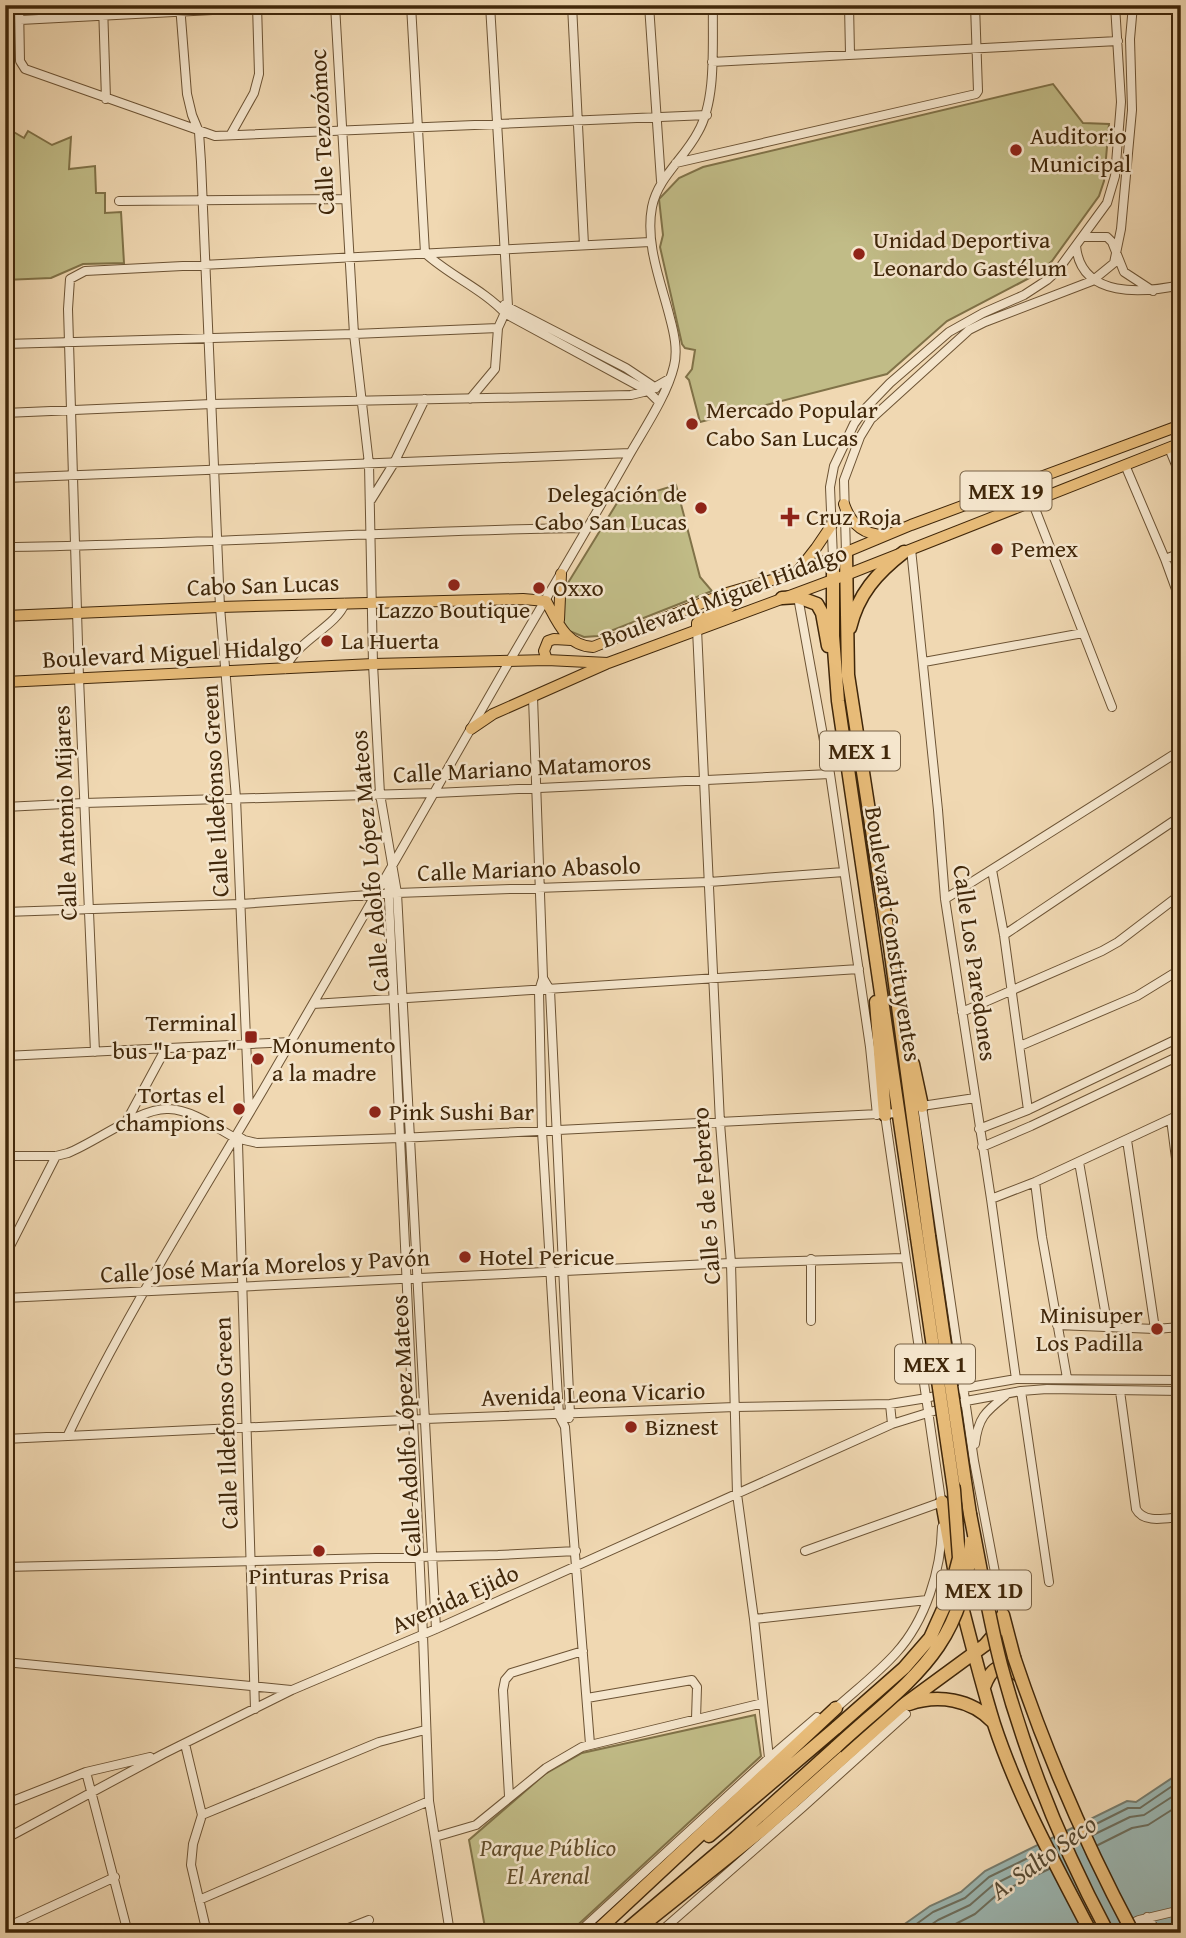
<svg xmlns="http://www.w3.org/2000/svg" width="1186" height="1938" viewBox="0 0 1186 1938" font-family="'Gentium Book Plus',serif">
<rect width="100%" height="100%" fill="#f0d8b2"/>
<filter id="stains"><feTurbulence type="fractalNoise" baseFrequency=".00286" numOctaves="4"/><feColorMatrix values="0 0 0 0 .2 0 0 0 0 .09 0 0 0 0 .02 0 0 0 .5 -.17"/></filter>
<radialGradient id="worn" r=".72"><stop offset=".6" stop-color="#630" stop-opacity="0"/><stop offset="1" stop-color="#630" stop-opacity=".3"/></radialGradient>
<path fill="#c1bc87" stroke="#807248" stroke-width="2" d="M1053,84L1083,123L1109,124L1104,181L1099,196L1052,261L1039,273L947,321L887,374L700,422L689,380L686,377L692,369L695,350L685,348L682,344L660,247L663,235L659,199L679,178L703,167Z
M5,127L24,138L28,131L52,145L71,137L69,169L95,166L96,193H105V213L121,212L124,263L83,264L51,278L5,280Z
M676,485L700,577L712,591L598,636L584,637L567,630L560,617L563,591L617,503Z
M755,1715L761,1756L569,1933H486L469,1840L545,1774L582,1753Z"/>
<path fill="#9cb8b4" stroke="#777e70" stroke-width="2" d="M1181,1772V1889L1174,1933H892L930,1906L961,1892L985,1871L1127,1801L1136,1802Z"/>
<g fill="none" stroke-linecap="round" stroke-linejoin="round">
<path stroke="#6e705f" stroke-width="2" d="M1090,1827L1128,1808H1140L1181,1780
M1093,1835L1130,1817L1144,1815L1181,1791
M1098,1845L1132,1828L1148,1825L1181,1804
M904,1933L933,1912L965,1898L989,1877L1040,1852
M919,1933L938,1920L970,1905L993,1885L1044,1859
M938,1933L975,1914L999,1893L1049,1869"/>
<g stroke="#6c5334" stroke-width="10">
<path id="minor" d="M19,5L20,61L25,69L215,136L707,115
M103,5L106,99
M180,5L187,94L192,115L199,132L201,162L220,607L236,798L249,1111
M335,5L354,334L369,464L373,664L380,794L397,893L436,1629
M411,5L425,253C450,276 483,289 506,314L648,391L658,401
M572,5L584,245
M649,5L661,181
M849,5L850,54
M20,20L308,5
M712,62L1118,41
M231,134L254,93L259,74L257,5
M676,163L976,94L978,91L975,5
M119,201L345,199
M1084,237H1107L1112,242L1124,272L1153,291
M1076,246C1081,299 1144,293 1181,285
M504,305L626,368L656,388
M5,344L354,334L498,328
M470,399L495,369L498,328L508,306L490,5
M5,413L212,404L631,395L648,391L669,379
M1169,448L1181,477
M1125,465L1165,559L1181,603
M5,478L630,453
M371,500L394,463L425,399
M1032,501L1112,707
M5,547C200,545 393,530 588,528
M911,549L938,810L945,899L991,1199L1016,1379
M846,553L844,480L860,437L871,419L969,330L985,322L1092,281L1114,263L1121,229L1132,110L1130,39L1133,5
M833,558L830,487L834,466L854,424L864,410L890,383L949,332L983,313L1024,295L1047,280L1058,270L1107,203L1115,176L1121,102L1115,5
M1165,559L1181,553
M798,597L830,774L870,1047L877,1115
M697,629L720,1123L731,1263L737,1494L754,1619L769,1758
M924,662L1083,633
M285,669C297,640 336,627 345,603
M533,697L543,978L539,991L542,1131L559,1415L565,1427L590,1744
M5,807L84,803L435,793L830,774
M992,870L1004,935L1028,1110
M388,878L423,1635L429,1801L450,1933
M945,899L1181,750
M5,912L241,904L397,893L709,882L844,872
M1004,935L1181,816
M543,978L550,990L570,1414L569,1418
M313,1004L859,969
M962,1012L1102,951L1118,942L1181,894
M1020,1046L1137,996L1181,969
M95,1052L79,678L68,309L70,279L85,271L650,242
M5,1056L291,1042
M975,1098L922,1106L974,1461L1003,1615
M885,1115L942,1507
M1171,1119L1181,1198
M126,1122L166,1048
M979,1129L1028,1110L1181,1037
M236,1135L244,1140L257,1143L400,1138L899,1113
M1127,1140L1155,1329
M982,1147L1031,1126L1181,1055
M5,1156H56L68,1153C96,1142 141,1107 169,1109C192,1110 215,1127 235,1138L238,1143L255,1709
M1079,1162L1108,1328
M1035,1182L1042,1237L1067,1378
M991,1199L1035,1182L1181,1114
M5,1256L56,1156
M5,1298L731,1263L904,1258
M811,1321V1259
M1057,1325L1155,1329L1181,1327
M1021,1391L1049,1582
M1120,1391L1136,1509C1144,1524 1166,1518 1181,1517
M890,1404L892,1424
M68,1435C125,1316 196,1204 263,1090C346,948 426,805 509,662C548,595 588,528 627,459C642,432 667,396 674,366C678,350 674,333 670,318C661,282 645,244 652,207C658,177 684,159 698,132C717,99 712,44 713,5
M5,1439L425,1419L735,1407L890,1404L927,1398L964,1388L1016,1379L1181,1380
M975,1444C978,1418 985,1412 1005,1396
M805,1551L942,1502
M5,1567L498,1555L576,1551
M754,1619L927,1600
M5,1662L291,1690
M587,1698L692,1680L697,1687L696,1719
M834,1707L836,1708C856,1690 878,1673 896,1653C926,1620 941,1570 942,1527
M185,1744L202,1815L193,1844L191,1865L207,1933
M86,1772L128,1933
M509,1796L503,1690L505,1680L511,1673L583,1651
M5,1804L86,1772L150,1757
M202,1815L379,1742L425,1730
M435,1837L476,1825L546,1768L582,1747L763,1703
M5,1839L163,1754L292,1690L436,1629L892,1424L966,1401L1021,1391L1047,1389L1181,1391
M199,1900L429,1801
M1147,1917L1158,1933
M5,1928L115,1877
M336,1933L369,1920
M578,1933L769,1758L817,1717
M659,1933L803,1807L906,1714
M1110,1933L1139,1920L1181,1910"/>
</g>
<g stroke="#40270a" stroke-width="12">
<path id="major" d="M844,504C851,524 863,535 884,535
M798,571L816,548L833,523
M5,616L220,607L523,599L546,601C557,621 566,646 593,647L727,593L796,573L911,525L1181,425
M559,620L561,574
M697,629V623C706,613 721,615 731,606L732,601L727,593
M547,660L544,651L548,641L554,639L571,640
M5,682L373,664L547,660L608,663L846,575L1181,443
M471,729L493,714L606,664"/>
</g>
<g stroke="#40270a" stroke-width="15">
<path id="highway" d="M846,553L848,675L890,947L929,1236
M833,558V636L838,701L917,1238
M782,598L798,597L817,604L822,613L828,646
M850,628C858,594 877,573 904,552
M876,1002L885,1115
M913,1064L922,1106
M965,1481L970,1514
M942,1502L955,1574
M959,1595C970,1638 981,1682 994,1724C1018,1797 1056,1865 1091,1933
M1003,1615L1014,1657
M984,1687C992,1666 1001,1661 1020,1676
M909,1704C938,1694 971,1699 993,1722
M709,1836L837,1727
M595,1933L836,1708
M623,1933L736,1837L836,1747
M633,1933L762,1830L899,1708L985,1645L998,1630L1003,1615"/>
</g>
<use href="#minor" stroke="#f5e6cd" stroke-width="8"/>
<use href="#major" stroke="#e8bc79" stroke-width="10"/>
<use href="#highway" stroke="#e8bc79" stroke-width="12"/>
<g stroke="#40270a" stroke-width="15" stroke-linecap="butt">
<path id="highway-bridge" d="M929,1236L965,1481
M970,1514C980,1564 988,1615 1001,1665C1026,1758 1063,1849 1108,1933
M1014,1657C1046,1753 1086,1845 1133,1933
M837,1727L904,1668L930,1638L949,1596L959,1558L954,1490L917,1238
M836,1747C909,1680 964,1650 971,1542"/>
</g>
<use href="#highway-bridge" stroke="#e8bc79" stroke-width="12"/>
</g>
<g fill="#8f2418" stroke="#f5e6cd" stroke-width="2.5">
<circle cx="1016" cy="150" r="7"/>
<circle cx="859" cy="254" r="7"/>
<circle cx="692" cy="424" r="7"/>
<circle cx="701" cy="508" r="7"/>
<path d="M786.5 506.5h7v7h7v7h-7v7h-7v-7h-7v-7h7z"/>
<circle cx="997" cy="549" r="7"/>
<circle cx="454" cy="585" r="7"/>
<circle cx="539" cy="588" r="7"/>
<circle cx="327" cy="641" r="7"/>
<rect x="244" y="1030" width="14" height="14" rx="3.5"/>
<circle cx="258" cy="1059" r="7"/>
<circle cx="239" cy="1109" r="7"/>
<circle cx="375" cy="1112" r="7"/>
<circle cx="465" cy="1257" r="7"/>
<circle cx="1157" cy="1329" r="7"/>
<circle cx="631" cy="1427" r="7"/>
<circle cx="319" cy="1551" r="7"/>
</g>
<g text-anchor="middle" stroke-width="5" stroke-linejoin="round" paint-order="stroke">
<g fill="#f5e6cd" stroke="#766044" stroke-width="2">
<rect x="960.5" y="471.5" width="91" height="39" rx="5"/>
<rect x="820" y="731.5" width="80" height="39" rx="5"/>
<rect x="895" y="1344.5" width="80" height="39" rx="5"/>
<rect x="937" y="1570.5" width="94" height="39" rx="5"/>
</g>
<g font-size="23" font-weight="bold" fill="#40270a">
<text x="1006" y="499">MEX 19</text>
<text x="860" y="759">MEX 1</text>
<text x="935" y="1372">MEX 1</text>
<text x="984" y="1598">MEX 1D</text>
</g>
<g font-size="24" fill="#40270a" stroke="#f5e6cd">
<text transform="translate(322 132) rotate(-93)" y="8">Calle Tezozómoc</text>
<text transform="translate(263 585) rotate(-2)" y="8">Cabo San Lucas</text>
<text transform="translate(724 596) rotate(-20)" y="8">Boulevard Miguel Hidalgo</text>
<text transform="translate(172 653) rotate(-3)" y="8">Boulevard Miguel Hidalgo</text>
<text transform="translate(522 768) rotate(-3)" y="8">Calle Mariano Matamoros</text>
<text transform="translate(215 791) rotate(-93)" y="8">Calle Ildefonso Green</text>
<text transform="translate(65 813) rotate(-92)" y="8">Calle Antonio Mijares</text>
<text transform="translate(370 861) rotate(-95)" y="8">Calle Adolfo López Mateos</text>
<text transform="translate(529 869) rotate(-2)" y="8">Calle Mariano Abasolo</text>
<text transform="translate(893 934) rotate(81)" y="8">Boulevard Constituyentes</text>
<text transform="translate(975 963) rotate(82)" y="8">Calle Los Paredones</text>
<text transform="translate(706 1196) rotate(-94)" y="8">Calle 5 de Febrero</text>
<text transform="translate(265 1266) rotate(-3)" y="8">Calle José María Morelos y Pavón</text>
<text transform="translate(593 1394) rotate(-2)" y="8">Avenida Leona Vicario</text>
<text transform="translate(226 1423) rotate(-92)" y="8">Calle Ildefonso Green</text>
<text transform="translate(406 1426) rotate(-93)" y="8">Calle Adolfo López Mateos</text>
<text transform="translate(455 1599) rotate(-24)" y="8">Avenida Ejido</text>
</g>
<g font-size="24" fill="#40270a" stroke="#f5e6cd" text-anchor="start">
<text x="1030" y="144">Auditorio<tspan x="1030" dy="28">Municipal</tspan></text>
<text x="873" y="248">Unidad Deportiva<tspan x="873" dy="28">Leonardo Gastélum</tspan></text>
<text x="706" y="418">Mercado Popular<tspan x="706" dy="28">Cabo San Lucas</tspan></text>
<text x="687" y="502" text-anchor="end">Delegación de<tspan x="687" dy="28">Cabo San Lucas</tspan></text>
<text x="806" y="525">Cruz Roja</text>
<text x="1011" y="557">Pemex</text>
<text x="553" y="596">Oxxo</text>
<text x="454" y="618" text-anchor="middle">Lazzo Boutique</text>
<text x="341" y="649">La Huerta</text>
<text x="237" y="1031" text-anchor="end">Terminal<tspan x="237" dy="28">bus "La paz"</tspan></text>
<text x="272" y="1053">Monumento<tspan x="272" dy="28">a la madre</tspan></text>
<text x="225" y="1103" text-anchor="end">Tortas el<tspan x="225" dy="28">champions</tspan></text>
<text x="389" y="1120">Pink Sushi Bar</text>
<text x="479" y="1265">Hotel Pericue</text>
<text x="1143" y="1323" text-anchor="end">Minisuper<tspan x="1143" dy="28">Los Padilla</tspan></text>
<text x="645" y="1435">Biznest</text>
<text x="319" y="1584" text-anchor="middle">Pinturas Prisa</text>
</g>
<g font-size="24" font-style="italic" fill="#604c29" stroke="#f5e6cd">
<text x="548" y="1856">Parque Público<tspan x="548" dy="28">El Arenal</tspan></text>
</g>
<g font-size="26" font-style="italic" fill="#574b34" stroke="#f5e6cd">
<text transform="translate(1043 1857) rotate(-36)" y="9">A. Salto Seco</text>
</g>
</g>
<rect width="1186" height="1938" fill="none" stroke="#f0d8b2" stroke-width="28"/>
<rect x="7" y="7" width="1172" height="1924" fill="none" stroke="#40270a" stroke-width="3.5"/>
<rect x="14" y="14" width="1158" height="1910" fill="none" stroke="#40270a" stroke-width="2"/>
<rect width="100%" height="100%" filter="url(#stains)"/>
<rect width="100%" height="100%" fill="url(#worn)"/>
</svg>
